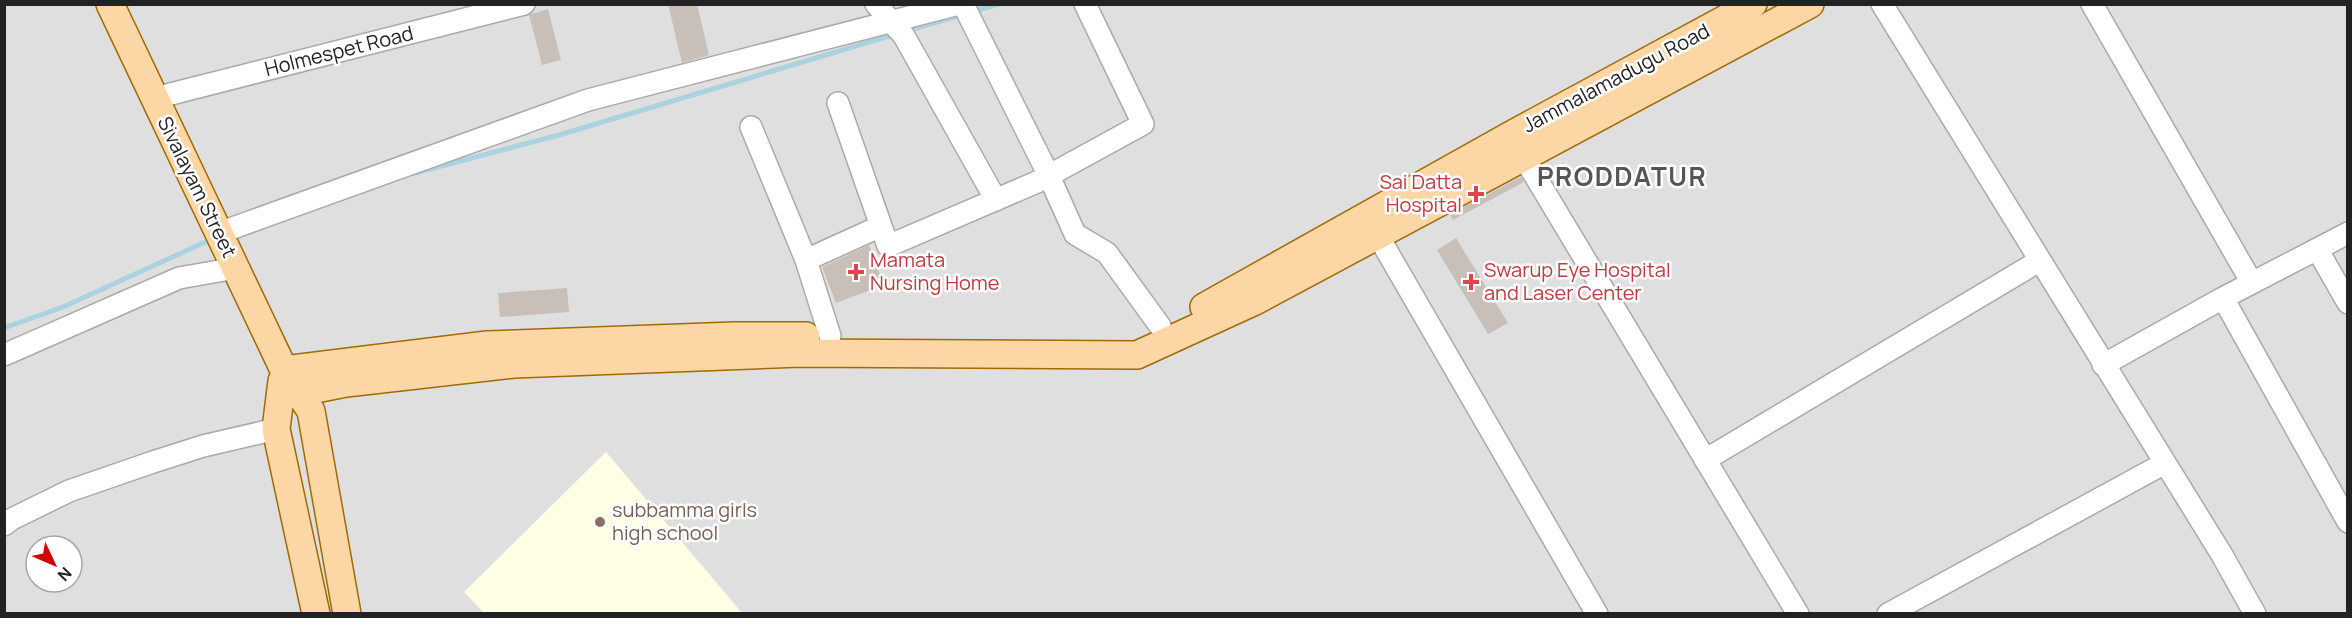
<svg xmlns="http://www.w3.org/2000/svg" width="2352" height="618" viewBox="0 0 2352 618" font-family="Manrope,sans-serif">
<rect width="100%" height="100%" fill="#f2efe9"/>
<path fill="#e0dfdf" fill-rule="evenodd" d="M4,5H2347V613H5ZM36,546H72V582H36Z"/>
<path fill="#ffffe5" d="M606,452L742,613H484L464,592Z"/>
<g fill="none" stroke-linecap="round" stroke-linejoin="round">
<path stroke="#aad3df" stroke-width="5" d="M971,12L999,4
M905,31L962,15
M415,173L559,135L896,34
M4,328L63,307L214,238"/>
</g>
<path fill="#c7bfb8" d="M668,4H697L709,55L682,63Z
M548,9L561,60L542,65L529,15Z
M1521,177L1524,182L1453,220L1450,214Z
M1456,238L1508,323L1488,334L1437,250Z
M869,245L884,285L836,303L822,267Z
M567,288L569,312L500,317L498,293Z"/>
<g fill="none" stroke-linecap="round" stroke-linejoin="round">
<g stroke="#a9a9a9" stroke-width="24">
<path id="minor" d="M876,4L904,36L996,200
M963,4L1049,176L1075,234L1107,253L1160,326
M1882,4L2222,555L2255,614
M2092,4L2252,283
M155,98L524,4
M838,103L881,226
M751,127L806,260
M1517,146L1798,614
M1370,222L1597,614
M230,229L588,100L959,4
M2317,249L2348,303
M2223,298L2348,522
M830,336L806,260L881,226L888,246L1037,182L1143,124L1085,4
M4,355L179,278L236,268
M2103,365L2223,298L2348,233
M1705,460L2039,261
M4,525L12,519L69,491L153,462L203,446L276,429
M1888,614L2165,463"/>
</g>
<g stroke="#a06b00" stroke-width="30">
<path id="major" d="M110,4L284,370L311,411L347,614
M1204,307L1511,135L1753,4
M284,370L487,345L735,336H806
M282,381L276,429L316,614
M280,396L346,383L514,364L800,353L1137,355L1255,301L1810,4"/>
</g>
<use href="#minor" stroke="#fff" stroke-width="21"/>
<use href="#major" stroke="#fcd6a4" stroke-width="27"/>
</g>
<g fill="#e0444e" stroke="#fff" stroke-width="2">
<path d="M1473 185h6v6h6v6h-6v6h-6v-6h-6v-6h6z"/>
<path d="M853 263h6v6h6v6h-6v6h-6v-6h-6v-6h6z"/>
<path d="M1468 273h6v6h6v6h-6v6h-6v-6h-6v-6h6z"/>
</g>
<circle fill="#8d6e63" stroke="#fff" stroke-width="2" cx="600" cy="522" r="6"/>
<g text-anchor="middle" stroke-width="5" stroke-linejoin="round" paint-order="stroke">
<g font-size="20" fill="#222" stroke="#fff">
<text transform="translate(339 51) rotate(-14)" y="7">Holmespet Road</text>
<text transform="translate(1616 78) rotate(-28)" y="7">Jammalamadugu Road</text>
<text transform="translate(197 187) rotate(64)" y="7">Sivalayam Street</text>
</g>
<g font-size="20" fill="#be3a42" stroke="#fff" text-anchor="start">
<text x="1462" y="189" text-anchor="end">Sai Datta<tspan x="1462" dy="23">Hospital</tspan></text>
<text x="870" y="267">Mamata<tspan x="870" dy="23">Nursing Home</tspan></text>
<text x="1484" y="277">Swarup Eye Hospital<tspan x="1484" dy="23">and Laser Center</tspan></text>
</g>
<g font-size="20" fill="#785e54" stroke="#fff" text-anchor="start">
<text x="612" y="517">subbamma girls<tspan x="612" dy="23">high school</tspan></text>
</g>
<g font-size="26" font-weight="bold" letter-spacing="1.5" fill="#555" stroke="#fff">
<text x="1622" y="186">PRODDATUR</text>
</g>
</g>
<rect width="2352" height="618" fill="none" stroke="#222222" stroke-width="12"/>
<g transform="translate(54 564) rotate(134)"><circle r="28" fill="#ffffff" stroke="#a7a7a7" stroke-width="1.5"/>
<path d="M0-4.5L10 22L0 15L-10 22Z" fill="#d40000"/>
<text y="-9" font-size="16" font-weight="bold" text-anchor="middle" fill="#222222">N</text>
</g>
</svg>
